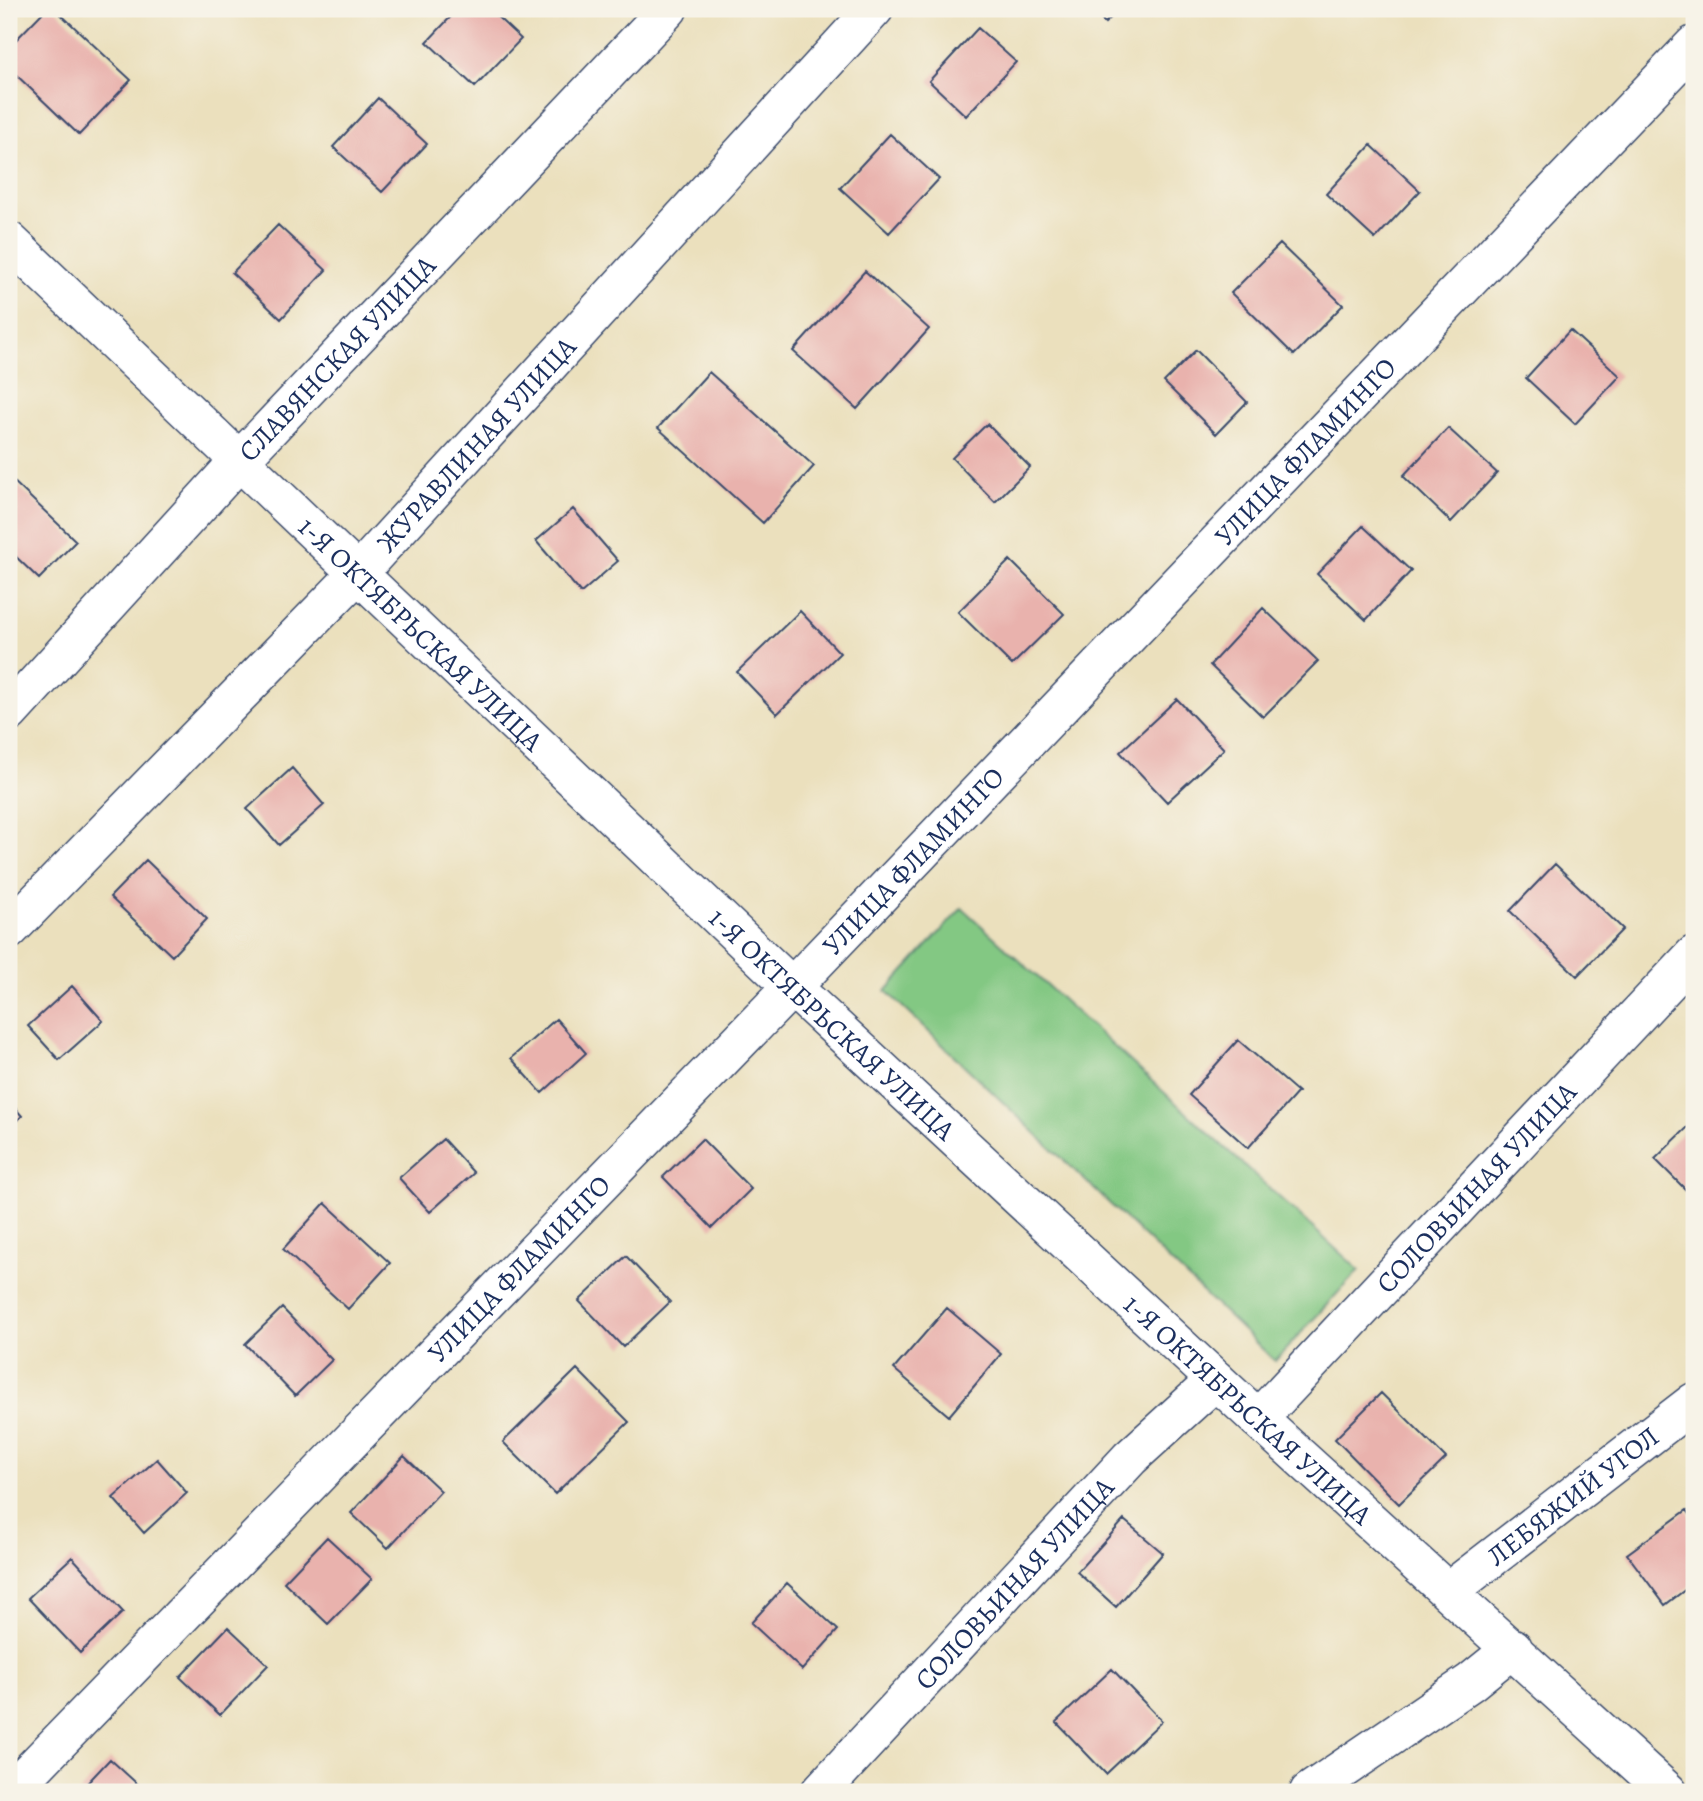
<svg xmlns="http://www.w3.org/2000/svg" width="1703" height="1801" viewBox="0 0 1703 1801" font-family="Alegreya,serif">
<rect width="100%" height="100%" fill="#f7f3e8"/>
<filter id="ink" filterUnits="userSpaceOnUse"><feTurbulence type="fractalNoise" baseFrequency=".0143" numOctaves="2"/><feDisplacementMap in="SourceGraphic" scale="14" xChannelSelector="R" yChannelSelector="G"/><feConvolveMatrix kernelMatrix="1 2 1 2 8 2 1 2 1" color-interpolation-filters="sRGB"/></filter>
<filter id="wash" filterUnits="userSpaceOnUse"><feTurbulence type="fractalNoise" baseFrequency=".00686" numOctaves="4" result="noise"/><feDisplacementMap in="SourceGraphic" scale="28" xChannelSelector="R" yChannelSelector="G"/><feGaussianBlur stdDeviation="1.57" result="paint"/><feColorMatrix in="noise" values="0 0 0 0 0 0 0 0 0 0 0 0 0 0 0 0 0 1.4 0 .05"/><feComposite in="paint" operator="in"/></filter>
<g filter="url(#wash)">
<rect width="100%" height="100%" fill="#ebe0bd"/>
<path fill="#83c883" stroke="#4f7c70" stroke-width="2" d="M962,908L1359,1270L1275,1361L886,991Z"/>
<g id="blocks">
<path fill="#e9b2ad" d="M46,9H55L131,80L79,135L9,68V47Z
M458,9H489L521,39L475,87L427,42Z
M1091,9H1120L1105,23Z
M978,28L1016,62L966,116L929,81Z
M378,98L427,144L382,192L333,147Z
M890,134L939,179L889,233L840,188Z
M1371,145L1420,191L1375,239L1326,194Z
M278,225L326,270L281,319L232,273Z
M1280,244L1343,305L1294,355L1231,293Z
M865,271L929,329L857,409L793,351Z
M1570,330L1620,376L1575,424L1526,378Z
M1196,350L1247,402L1216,434L1164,382Z
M709,372L814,466L763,523L658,428Z
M987,424L1030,467L995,502L952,458Z
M1448,428L1497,473L1451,522L1403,476Z
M9,477L76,541L39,579L9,550Z
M573,509L618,561L581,593L536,541Z
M1363,526L1411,571L1366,620L1317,574Z
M1010,560L1064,614L1012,665L958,612Z
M1263,608L1318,661L1263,717L1210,665Z
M800,611L840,653L777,714L737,672Z
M1177,699L1224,749L1167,802L1120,752Z
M292,768L324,805L279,845L247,809Z
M146,860L207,919L172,956L110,897Z
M1555,864L1623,929L1577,976L1510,911Z
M72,986L103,1021L59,1060L28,1026Z
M556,1019L586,1053L542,1093L511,1058Z
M1238,1040L1298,1092L1248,1148L1189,1095Z
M9,1101L22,1116L9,1127Z
M1694,1121V1198L1655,1159Z
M443,1139L474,1173L430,1212L399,1178Z
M702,1139L751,1189L712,1228L663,1177Z
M325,1203L390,1263L348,1309L283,1249Z
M626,1256L670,1302L623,1347L579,1301Z
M282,1308L332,1360L295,1396L245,1344Z
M947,1308L1001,1354L949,1416L894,1369Z
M577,1369L629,1422L555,1494L503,1442Z
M1381,1393L1446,1458L1399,1504L1335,1439Z
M404,1456L441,1491L388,1548L351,1513Z
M157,1459L187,1493L144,1533L113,1498Z
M1687,1510L1694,1520V1583L1665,1605L1627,1554Z
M1124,1520L1163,1553L1116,1607L1077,1572Z
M327,1537L372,1579L328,1624L284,1582Z
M72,1557L123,1612L80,1653L28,1598Z
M787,1583L838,1630L802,1670L751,1623Z
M228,1627L268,1665L220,1715L180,1677Z
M1112,1669L1162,1721L1106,1774L1056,1722Z
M110,1759L146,1792H79Z"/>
</g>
</g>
<g filter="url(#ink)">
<use href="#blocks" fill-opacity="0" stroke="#3a4a6c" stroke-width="2"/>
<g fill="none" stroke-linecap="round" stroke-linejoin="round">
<g stroke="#3a4a6c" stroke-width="41">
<g id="minor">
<path id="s1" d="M9,241L792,987L1258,1419L1668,1792"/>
<path id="s2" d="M9,713L239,461L668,9"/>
<path id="s3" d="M9,930L358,573L874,9"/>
<path id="s4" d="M1258,1419L1694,955"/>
<path id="s5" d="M1449,1591L1694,1402"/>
<path id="s6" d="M10,1792L792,987L1694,45"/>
<path id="s7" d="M820,1792L1130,1458L1216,1380"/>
<path d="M1309,1792L1471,1682L1513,1648"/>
</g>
</g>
<use href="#minor" stroke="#fff" stroke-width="38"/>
</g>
</g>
<g text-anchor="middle" stroke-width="5" stroke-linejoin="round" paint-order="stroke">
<g font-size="28" fill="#1b2f5e" stroke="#f7f3e8">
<text dy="10" stroke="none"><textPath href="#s2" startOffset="483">СЛАВЯНСКАЯ УЛИЦА</textPath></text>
<text dy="10" stroke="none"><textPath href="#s3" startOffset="674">ЖУРАВЛИНАЯ УЛИЦА</textPath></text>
<text dy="10" stroke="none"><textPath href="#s6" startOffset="1864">УЛИЦА ФЛАМИНГО</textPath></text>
<text dy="10" stroke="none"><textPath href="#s1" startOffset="569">1-Я ОКТЯБРЬСКАЯ УЛИЦА</textPath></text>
<text dy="10" stroke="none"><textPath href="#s6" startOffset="1297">УЛИЦА ФЛАМИНГО</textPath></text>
<text dy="10" stroke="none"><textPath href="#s1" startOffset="1136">1-Я ОКТЯБРЬСКАЯ УЛИЦА</textPath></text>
<text dy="10" stroke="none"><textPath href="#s4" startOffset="318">СОЛОВЬИНАЯ УЛИЦА</textPath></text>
<text dy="10" stroke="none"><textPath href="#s6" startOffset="730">УЛИЦА ФЛАМИНГО</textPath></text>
<text dy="10" stroke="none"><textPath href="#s1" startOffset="1703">1-Я ОКТЯБРЬСКАЯ УЛИЦА</textPath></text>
<text dy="10" stroke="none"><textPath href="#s5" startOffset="156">ЛЕБЯЖИЙ УГОЛ</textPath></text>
<text dy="10" stroke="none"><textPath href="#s7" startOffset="285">СОЛОВЬИНАЯ УЛИЦА</textPath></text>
</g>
</g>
<rect width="1703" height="1801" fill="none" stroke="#f7f3e8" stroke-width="35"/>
</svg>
